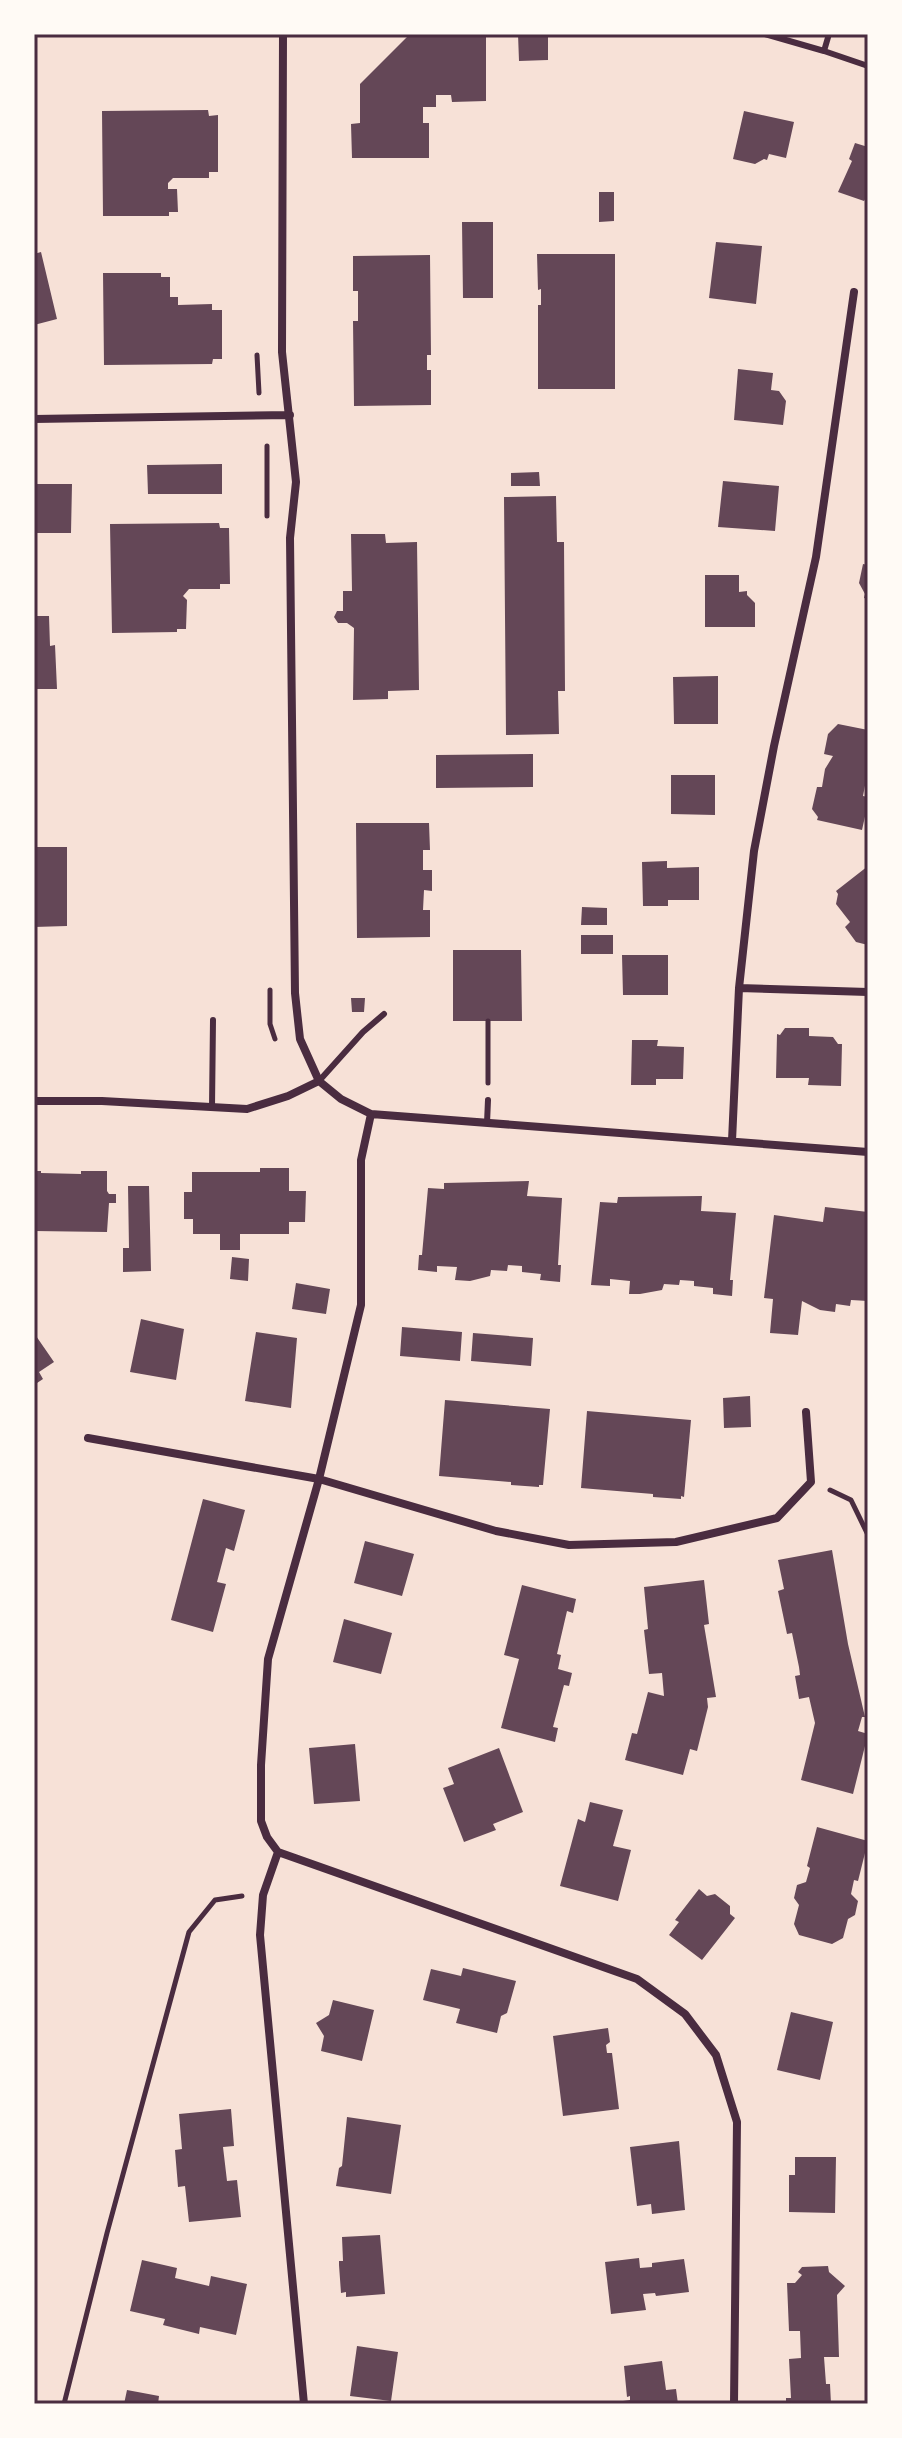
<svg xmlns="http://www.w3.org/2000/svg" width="902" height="2438" viewBox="0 0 902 2438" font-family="Barlow,sans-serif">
<rect width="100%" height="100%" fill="#f7e1d7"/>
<path fill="#644757" d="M410,34H486V101L452,102L451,95H436V107H423V123H429V158H352L351,124L360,123V84Z
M518,34H548V60L519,61Z
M208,110L209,116L218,115V172H209V178H173L168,183V189H177L178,212H169V216H103L102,111Z
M744,111L794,122L786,158L769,154L767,160L764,159L755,164L733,159Z
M855,143L868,147V195L864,201L838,192L852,161L849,159Z
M599,192H614V221L599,222Z
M462,222H493V298H463Z
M716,242L762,246L756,304L709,298Z
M41,252L57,319L34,325V254Z
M537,254H615V389H538V305H541V289L538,290Z
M430,255L431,355H427V370H431V405L354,406L353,321H358V291H353V256Z
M103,273H161V277H170V297H178V305L212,304V310H222V359H213L212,364L104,365Z
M738,369L773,373L771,390L779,391L786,401L783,425L734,420Z
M222,464V494H148L147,465Z
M539,472L540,486H511V473Z
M723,481L779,486L775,531L718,527Z
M34,484H72L71,533H34Z
M556,496L557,542H564L565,691H558L559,734L506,735L504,497Z
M219,523L220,528H229L230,584H220V589H189L183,596L187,600L186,629H177V632L112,633L110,524Z
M351,534H385L386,543L417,542L419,690L388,691V699L353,700L354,628L347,623H338L334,617L337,611H343V591H352Z
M863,564L868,565V599L864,598L865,594L859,583Z
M705,575H739V592L747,591V595L755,603V627H705Z
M34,616H49L50,646L55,645L57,689H34Z
M718,676V724H674L673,677Z
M838,724L868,730V770L863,796L868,797V803L862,830L817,820L818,817L812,809L817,787H822L825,769L833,756L824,754L828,734Z
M533,754V787L436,788V755Z
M671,775H715V815L671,814Z
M356,823H429L430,850H423V870H432V891L424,890L423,910H430V937L357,938Z
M34,847H67V926L34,927Z
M667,861V868L699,867V900H668V906H643L642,862Z
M868,866V945L856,942L845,927L850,922L836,904L838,894L836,891Z
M582,907L607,908V925H581Z
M581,935H613V954H581Z
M453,950H521L522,1021H453Z
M622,955H668V995H623Z
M351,998H365L364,1012H352Z
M785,1028H809V1036L833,1037L838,1044H842L841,1086L808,1085L809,1078H776L777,1034L780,1035Z
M632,1040H658L657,1046L684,1047L683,1079H656V1085H631Z
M260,1168H289V1191H306L305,1222H289V1234H240V1250H220V1234H193V1219H184V1192H192V1172H260Z
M34,1171H41V1173L81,1174V1171H107V1191L109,1194H116V1203H109L107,1232L34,1231Z
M529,1181L527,1196L562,1198L558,1265H561L560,1282L540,1280L541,1274L522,1272V1266L508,1265L507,1271L491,1270L490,1276L470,1281L455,1280L457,1267L437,1266V1272L418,1270L419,1255H422L428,1188L444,1189V1183Z
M128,1186H149L151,1271L123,1272V1248H129Z
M702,1196L701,1211L736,1213L730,1280H733L732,1296L713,1294V1288L694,1286V1281L680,1280L679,1285L664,1284L662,1290L640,1294H629L630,1281L610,1279V1286L591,1285L600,1202L617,1203L618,1197Z
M825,1207L868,1212V1301L851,1300L850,1306L836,1304L835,1312L820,1310L802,1301L798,1335L770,1333L773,1299L764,1298L774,1215L823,1222Z
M232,1257L249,1259L248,1281L230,1279Z
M296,1283L330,1289L326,1314L292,1309Z
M141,1319L184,1329L176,1380L130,1372Z
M402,1327L462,1332L460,1361L400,1356Z
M256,1332L297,1338L291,1408L245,1401Z
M34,1333L54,1362L39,1372L43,1379L34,1385Z
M473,1333L533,1338L531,1366L471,1361Z
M750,1396L751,1427L724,1428L723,1398Z
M445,1400L550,1409L543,1485H539V1487L511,1485V1482L439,1476Z
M587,1411L691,1420L684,1497L681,1496V1499L653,1497V1494L581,1488Z
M203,1499L245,1510L234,1551L226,1548L217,1582L226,1584L213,1632L171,1620Z
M365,1541L414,1554L402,1596L354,1583Z
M832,1550L848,1644L865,1717H862L858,1731L868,1734L853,1794L801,1780L815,1723L809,1697L799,1699L795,1676L800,1675L799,1667L792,1633L787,1634L778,1591L784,1589L778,1560Z
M704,1580L709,1624L704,1625L716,1697L707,1698L708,1707L697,1751L690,1749L683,1775L625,1760L632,1733L637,1734L648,1692L664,1696L662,1673L649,1674L644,1630L648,1629L644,1587Z
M522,1585L576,1599L573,1613L567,1611L557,1654L561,1655L558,1669L572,1673L569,1686L564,1685L553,1727L558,1728L555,1742L501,1728L519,1659L504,1655Z
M344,1619L392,1633L381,1674L333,1662Z
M355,1744L360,1801L314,1804L309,1748Z
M499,1748L523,1812L493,1824L496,1830L464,1842L443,1788L454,1784L448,1768Z
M590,1802L623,1810L613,1846L631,1850L618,1901L560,1886L578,1819L585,1822Z
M817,1827L868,1841L858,1881L854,1880L851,1894L858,1901L855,1915L848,1919L843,1938L832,1944L799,1935L794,1924L799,1905L794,1898L797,1885L806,1882L810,1868L807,1866Z
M699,1889L707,1896L715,1894L730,1906V1914L735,1918L702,1960L669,1935L679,1922L675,1920Z
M463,1968L516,1981L507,2013L501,2016L497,2033L456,2023L460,2009L423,2000L431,1969L461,1976Z
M333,2000L374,2010L362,2061L321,2051L324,2036L316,2023L329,2015Z
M791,2012L833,2022L820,2080L777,2070Z
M608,2028L610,2042L606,2045L607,2053H612L619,2109L563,2116L553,2036Z
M231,2109L234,2146L223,2147L227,2181L237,2180L241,2217L189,2222L185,2186L178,2187L175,2150L182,2149L179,2114Z
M347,2117L401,2125L391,2194L336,2186L339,2168L342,2166Z
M679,2141L685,2210L652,2214L651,2204L637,2206L630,2147Z
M795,2157H836L835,2213L789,2212V2175H795Z
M380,2235L385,2294L346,2297V2292L341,2293L339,2265V2261H343L342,2237Z
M639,2258L640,2268L652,2267V2263L684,2259L689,2292L656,2296L655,2293L643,2294L646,2310L611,2314L605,2262Z
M142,2260L177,2268L175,2278L209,2286L211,2276L247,2284L236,2335L200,2327L199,2334L163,2325L165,2319L130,2311Z
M828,2266L829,2272L845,2286L837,2295L839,2357H824L826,2384H830L831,2404H786V2398H791L789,2359L801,2358L800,2331H789L787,2283H795L802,2275L798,2272L802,2267Z
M357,2346L398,2352L391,2401L350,2396Z
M662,2361L666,2390L676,2389L678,2404H623V2401L630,2400V2396L627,2397L624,2366Z
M127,2390L159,2396L158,2404H124Z"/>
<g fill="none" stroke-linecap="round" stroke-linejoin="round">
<path stroke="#4a2c40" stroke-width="5" d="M257,355L259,393
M267,446V516
M270,990V1024L275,1039
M488,1021V1083
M830,1490L851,1500L868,1535
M64,2404L107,2233L189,1932L215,1900L242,1896"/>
<path stroke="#4a2c40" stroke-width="6" d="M765,34L824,51L829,34
M824,51L868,66
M319,1081L363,1032L384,1014
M212,1107L213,1020
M487,1123L488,1100"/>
<path stroke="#4a2c40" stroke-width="8" d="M283,34L282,352L296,482L290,538L295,993L300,1039L319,1081
M34,419L290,415
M739,988L868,992
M34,1101H102L247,1109L288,1096L319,1081L341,1099L371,1114L868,1152
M732,1141L739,988L754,851L774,746L816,557L854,292
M88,1438L319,1479L496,1531L569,1545L676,1542L777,1518L811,1482L806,1412
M278,1852L637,1979L685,2014L716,2055L737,2122L734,2404
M304,2404L260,1935L263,1895L278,1852L267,1837L261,1821V1765L268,1659L319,1479L361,1305V1160L371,1114"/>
</g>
<rect width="902" height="2438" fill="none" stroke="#fffaf5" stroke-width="72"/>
<rect x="36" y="36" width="830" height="2366" fill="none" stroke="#4a2c40" stroke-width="3"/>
</svg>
